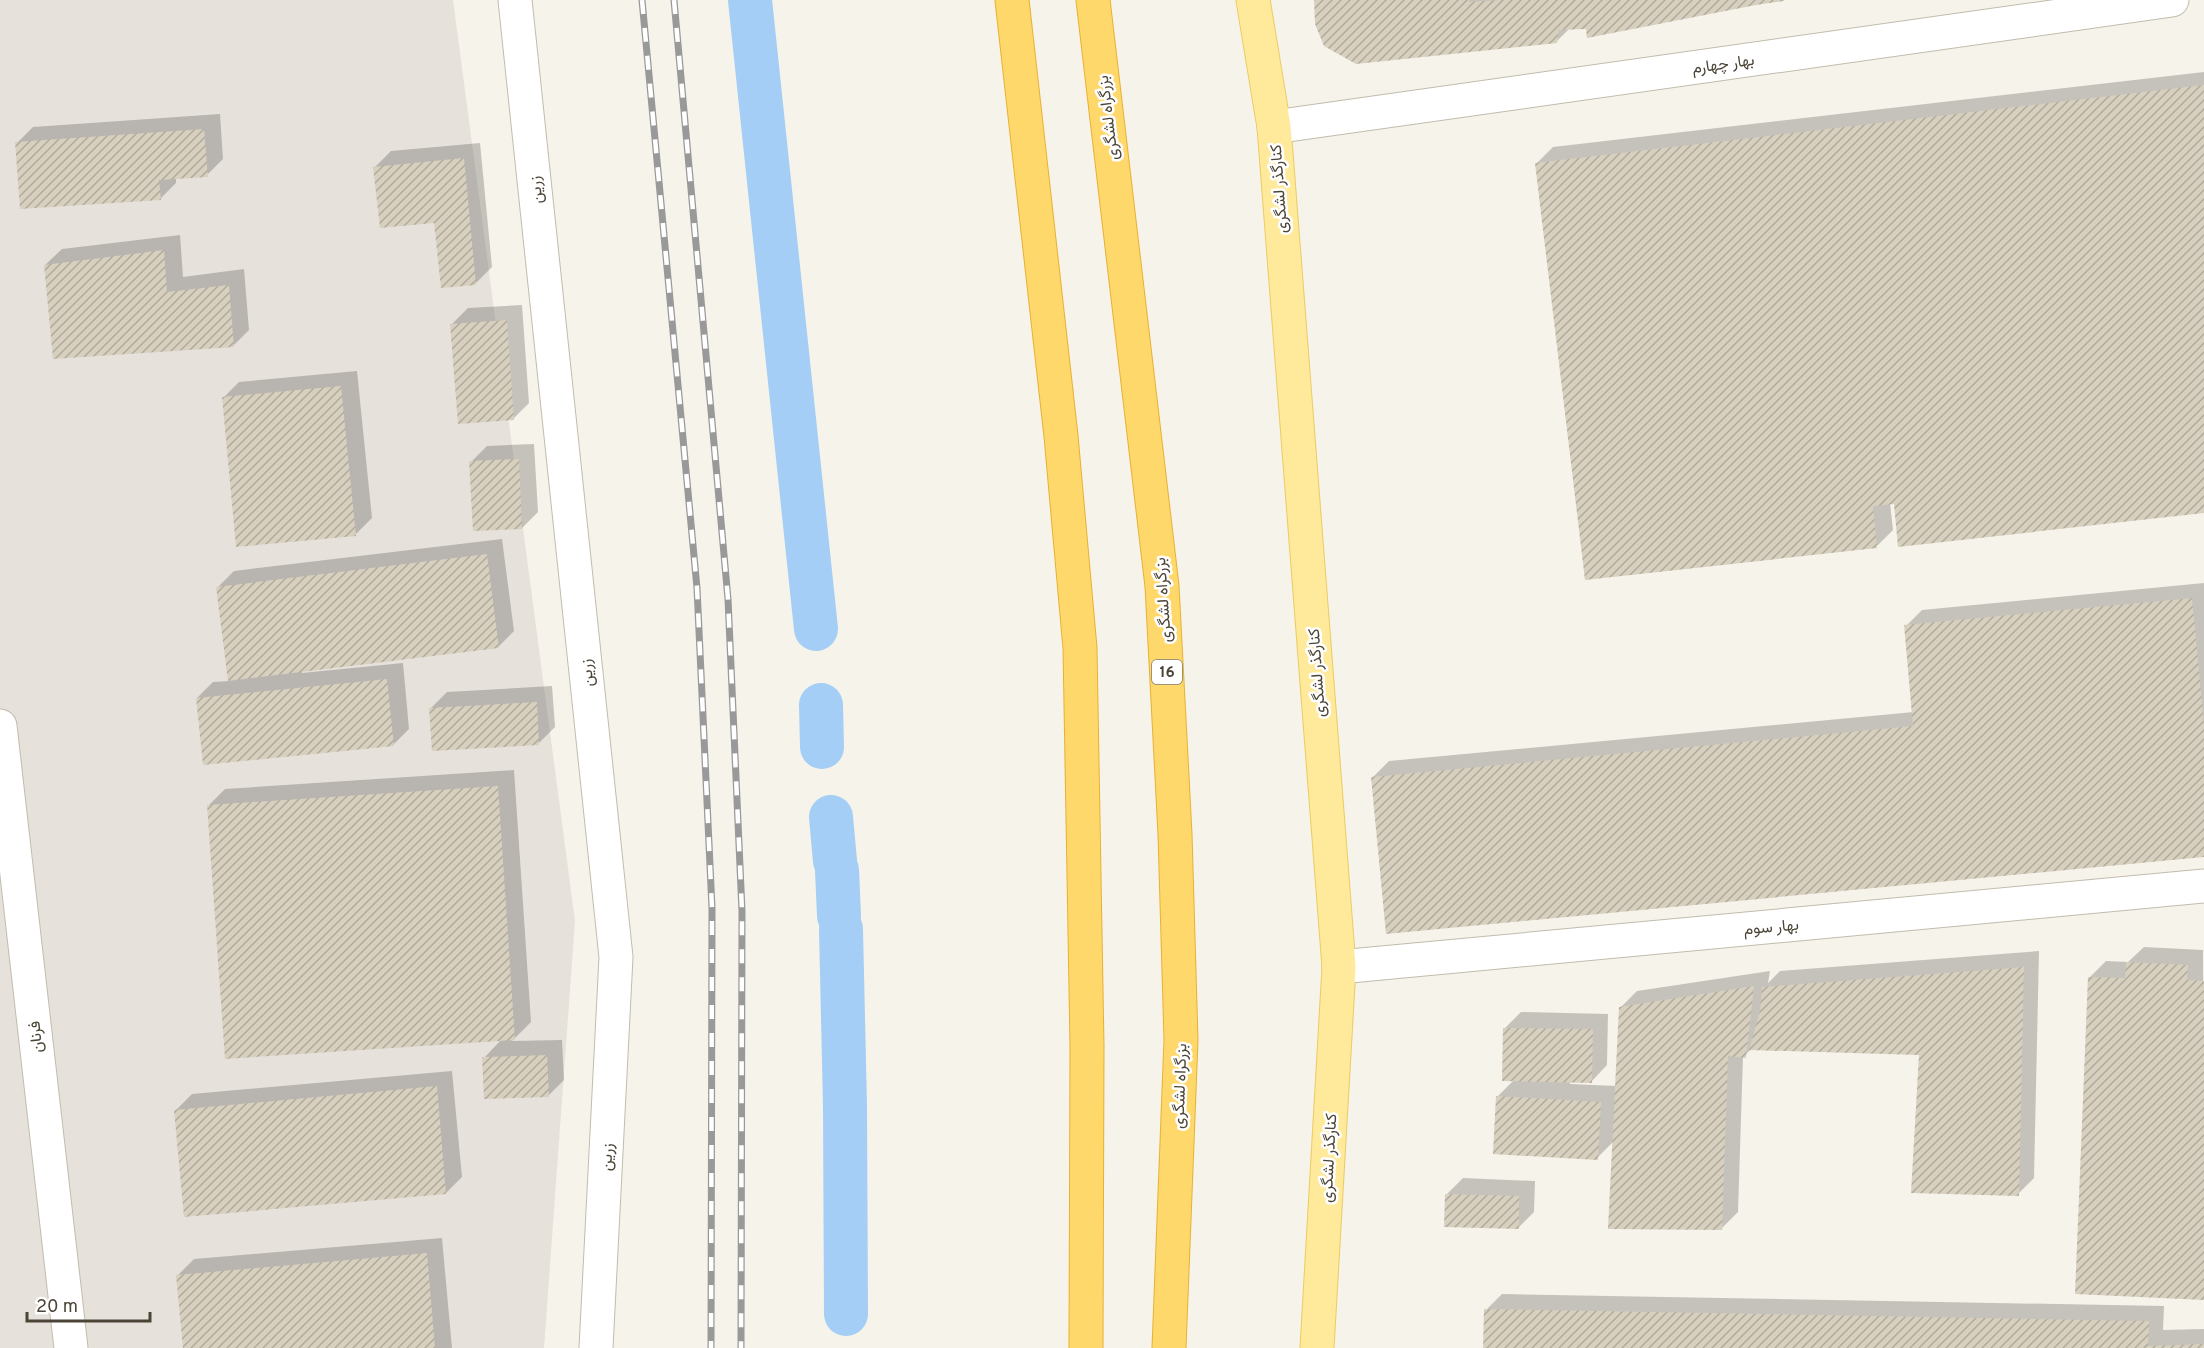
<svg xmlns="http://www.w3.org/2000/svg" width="2204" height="1348" viewBox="0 0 2204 1348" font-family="Overpass,Vazirmatn,sans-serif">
<defs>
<pattern id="building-hatch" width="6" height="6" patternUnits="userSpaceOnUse" patternTransform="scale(1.5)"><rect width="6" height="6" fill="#d8d0bf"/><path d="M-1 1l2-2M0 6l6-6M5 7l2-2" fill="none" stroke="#b1aa9c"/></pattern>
</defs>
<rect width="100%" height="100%" fill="#f6f3ea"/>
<path fill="#e6e2db" d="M0,0H453L575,921L544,1348H0Z"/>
<path fill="#0003" d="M1315,0H1784L1587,28H1570L1556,42Z
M2204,72V511L1890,503L1893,530L1877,546L1537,163L1553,147Z
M220,114L223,159L207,175L176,178V183L160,199L17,143L33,127Z
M480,143L492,267L476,283L436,221L375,167L391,151Z
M180,235L183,277L244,269L249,330L233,346L45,265L62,249Z
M522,305L529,403L513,419L452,324L468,308Z
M357,371L372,518L356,534L223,398L239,382Z
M534,444L538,512L522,528L471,462L487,446Z
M502,539L514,631L498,647L302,671V673L403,663L409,729L393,745L197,698L213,682L230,681L218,587L234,571Z
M2204,583V855L1373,777L1389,761L1914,712L1906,626L1922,610Z
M552,686L555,727L539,743L431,708L447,692Z
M514,770L531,1022L512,1041L562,1040L564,1080L548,1096L484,1058L502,1039L209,805L225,789Z
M2144,947L2203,950L2204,1298L2090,977L2106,961L2128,962Z
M2039,951L2034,1178L2018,1194L1920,1053L1752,1049L1743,1056L1738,1212L1722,1228L1614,1141L1597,1158L1497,1097L1514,1080L1505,1028L1521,1012L1608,1014L1607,1065L1591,1082L1570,1081V1084L1617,1086L1621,1007L1637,991L1770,971L1768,983L1780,971Z
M452,1071L462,1177L446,1193L176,1110L192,1094Z
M1463,1178L1535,1181L1534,1212L1518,1228L1447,1194Z
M442,1238L452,1348H184L178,1275L194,1259Z
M1502,1294L2164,1306L2163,1330L2204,1329V1348H1485L1486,1310Z"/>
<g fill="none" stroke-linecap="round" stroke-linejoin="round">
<path stroke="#a4cef5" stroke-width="44" d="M750,0L816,629
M821,705L822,747
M831,817L835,861
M837,870L839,916
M841,929L845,1106L846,1314"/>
</g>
<path fill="url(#building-hatch)" d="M1314,0H1469V2L1499,0H1784V1L1756,5L1587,38L1586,29L1559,30L1557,43L1356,64L1324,46L1315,24Z
M2204,85V513L1898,547L1894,504L1873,506L1877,548L1585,580L1535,163Z
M204,129L208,177L159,180L161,200L20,209L15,142Z
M464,158L476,285L441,288L434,223L380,228L373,167Z
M164,250L167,292L229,285L234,347L53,359L44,265Z
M507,320L514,420L458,424L450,324Z
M341,386L356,536L236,547L222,397Z
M519,459L522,529L473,531L469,461Z
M487,554L499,648L228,681L216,587Z
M2192,598L2204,725V857L1386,934L1371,777L1913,726L1904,625Z
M387,679L394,746L203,765L196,698Z
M537,702L539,745L432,751L429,708Z
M498,786L515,1040L225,1059L207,805Z
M2126,962L2188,965L2187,980L2204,981V1300L2075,1294L2088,977L2125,978Z
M2024,967L2019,1196L1911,1193L1919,1055L1749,1050L1760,1011L1762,987Z
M1754,986L1746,1058L1728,1056L1722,1230L1608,1229L1619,1007Z
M1503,1028L1593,1029L1592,1083L1502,1081Z
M547,1055L549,1097L484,1099L482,1057Z
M437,1086L446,1194L184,1217L174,1110Z
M1496,1096L1601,1102L1598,1160L1493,1154Z
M1445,1194L1519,1196V1229L1444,1227Z
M427,1253L435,1348H183L176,1275Z
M1484,1309L2149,1321L2148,1346L2204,1344V1348H1483Z"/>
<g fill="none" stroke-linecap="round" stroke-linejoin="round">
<g stroke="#c2bcac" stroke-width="35">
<path id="minor" d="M515,0L616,957L596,1348
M1274,127L2172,0
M0,726L71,1348
M1339,967L2204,886"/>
</g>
<g stroke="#ebcb63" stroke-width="35">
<path id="major" d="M1253,0L1274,127L1339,967L1317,1348"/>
</g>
<g stroke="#e7b133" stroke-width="35">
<path id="highway" d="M1012,0L1061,436L1080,648L1087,1046L1086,1348
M1093,0L1162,586L1175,834L1181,1040L1169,1348"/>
</g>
<use href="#minor" stroke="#fff" stroke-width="33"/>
<use href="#major" stroke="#ffe99a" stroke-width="33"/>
<use href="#highway" stroke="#ffd86c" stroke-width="33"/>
<g stroke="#999" stroke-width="7">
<path id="rail" d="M642,0L697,588L712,908L711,1348
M674,0L728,599L742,911L741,1348"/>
</g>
<use href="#rail" stroke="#fff" stroke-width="4.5" stroke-dasharray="14" stroke-linecap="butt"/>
</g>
<g text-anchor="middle" stroke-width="5" stroke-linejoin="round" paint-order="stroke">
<rect fill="#fff" stroke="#817c73" stroke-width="1.5" x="1152" y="660" width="30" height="24" rx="4.5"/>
<g font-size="15" font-weight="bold" fill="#4b4437">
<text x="1167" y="677">16</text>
</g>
<g font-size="16" fill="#4b4437" stroke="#fff">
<text transform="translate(1723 63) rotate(-8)" y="6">بهار چهارم</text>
<text transform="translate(1107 118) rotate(-97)" y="6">بزرگراه لشگری</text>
<text transform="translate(1278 189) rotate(-94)" y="6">کنارگذر لشگری</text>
<text transform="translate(535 190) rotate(-96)" y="6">زرین</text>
<text transform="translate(1162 600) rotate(-94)" y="6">بزرگراه لشگری</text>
<text transform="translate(586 673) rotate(-96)" y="6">زرین</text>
<text transform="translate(1316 673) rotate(-94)" y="6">کنارگذر لشگری</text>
<text transform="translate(1771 926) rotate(-5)" y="6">بهار سوم</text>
<text transform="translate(35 1037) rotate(-96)" y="6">فرنان</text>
<text transform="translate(1179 1086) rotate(-88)" y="6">بزرگراه لشگری</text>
<text transform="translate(606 1157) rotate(-87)" y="6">زرین</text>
<text transform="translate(1328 1158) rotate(-87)" y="6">کنارگذر لشگری</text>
</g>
</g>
<path d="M27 1312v9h123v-9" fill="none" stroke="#4b4437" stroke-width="3"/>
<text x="36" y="1312" font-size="18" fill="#4b4437" stroke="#ffffff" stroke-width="4.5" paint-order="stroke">20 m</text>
</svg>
